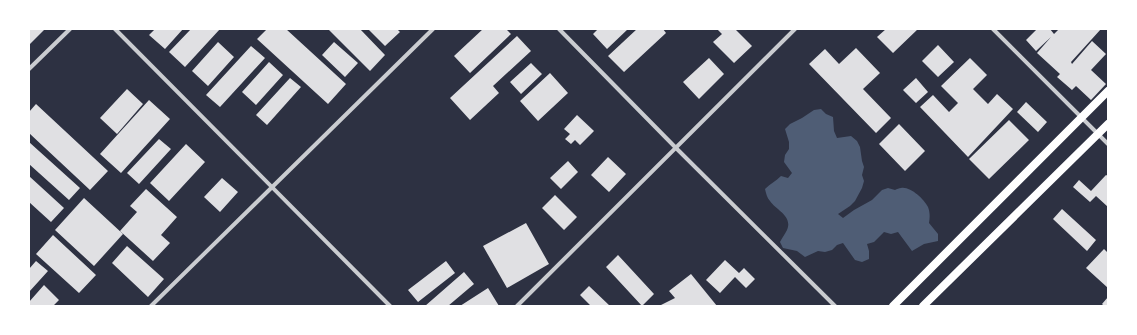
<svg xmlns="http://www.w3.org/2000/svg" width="1137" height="335" viewBox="0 0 1137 335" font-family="'Work Sans',sans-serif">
<rect width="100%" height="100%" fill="#2d3142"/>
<path fill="#4f5d75" d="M821,109L826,114L833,117L834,131L837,138L851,136L857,141L860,147L862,161L864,167L862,175L864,181L862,188L855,201L850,206L838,214L843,218L854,210L872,200L882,190L888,188L895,190C897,189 899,188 901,188C910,186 924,199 928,207C930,212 930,217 929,223L938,234V241L924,244L912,251L898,232L891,234L884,232L874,242L867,244L869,251V259L862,262L855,260L843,243L837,245L832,250L825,252L818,251L805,257L797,251L783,248L780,242C782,238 785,234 787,230C793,216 776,210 770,201C767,198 766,193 765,189C770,184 776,181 781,176L788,178L792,173L784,162L785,155L789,149V142L785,129L790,124L802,118L814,110Z"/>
<path fill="#e0e0e3" d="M29,29H45L29,45Z
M155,29H183L165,49L149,35Z
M191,29H220L185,67L169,52Z
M267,29H286L346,84L328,104L257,39Z
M328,29H360L385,55L370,71Z
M368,29H397L400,32L385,46Z
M483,29H506L511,34L470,73L454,56Z
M598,29H628L607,49L593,34Z
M637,29H663L666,33L624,72L608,56Z
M717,29H735L752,46L734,63L713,42L722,34Z
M886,29H918L893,53L877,37Z
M1037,29H1050L1054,34L1059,29H1101L1071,62L1072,64L1092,41L1106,54L1091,70L1106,84L1091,100L1076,86L1072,90L1057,77L1060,74L1037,53L1051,37L1036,51L1026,40Z
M517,36L531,51L493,86L499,93L470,120L450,98Z
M218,42L234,57L208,86L192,71Z
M334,42L358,63L345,77L322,55Z
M938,45L954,62L938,77L922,61Z
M251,46L265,58L220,107L206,95Z
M856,48L880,73L863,89L891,118L876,133L809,64L825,49L839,64Z
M709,58L724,74L699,99L683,82Z
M970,58L987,75L973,89L988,104L997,94L1013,109L968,157L920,107L933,95L949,112L958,103L941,86Z
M269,62L283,75L256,105L242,92Z
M531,63L542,74L521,94L510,82Z
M550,73L568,93L538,121L520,101Z
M290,78L301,87L267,125L256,115Z
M916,78L928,92L916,103L903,90Z
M127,89L143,104L117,134L100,118Z
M149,100L170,119L121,173L100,154Z
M1026,102L1047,122L1038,132L1017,112Z
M36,104L108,171L90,190L29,133V112Z
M577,115L594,131L580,145L575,140L571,144L565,139L570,134L564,129Z
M1009,120L1029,140L989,179L969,159Z
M899,124L925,151L905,171L879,144Z
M159,139L171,149L139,184L127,173Z
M29,142L80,188L69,200L29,164Z
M186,144L205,162L169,201L150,183Z
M608,157L626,174L609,192L591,175Z
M568,161L578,172L561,189L550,178Z
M1106,175L1108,176V207L1096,196L1090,202L1073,187L1079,180L1091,191Z
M29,176L64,208L51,222L29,202Z
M222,178L238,192L220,212L204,197Z
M146,189L177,217L161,235L170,243L153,261L120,231L137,212L130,206Z
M555,195L577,217L564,230L542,208Z
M84,198L123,234L94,266L55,230Z
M1062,209L1096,240L1087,251L1053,219Z
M526,223L549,264L507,288L483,246Z
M53,235L96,275L79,293L36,254Z
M127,246L164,279L148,297L112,263Z
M1104,249L1108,253V288L1086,268Z
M618,255L654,294L642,306L606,267Z
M725,260L739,273L744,268L755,279L746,288L735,277L720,293L706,280Z
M36,261L48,271L29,292V269Z
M446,261L455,273L418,302L408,290Z
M464,272L474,284L448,306H425Z
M691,274L717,306H659L675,298L669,291Z
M44,285L59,300L53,306H29V302Z
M589,286L610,306H591L580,295Z
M488,288L499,306H460Z
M1108,297V306H1104L1102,304Z"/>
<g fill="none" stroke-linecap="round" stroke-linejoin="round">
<path stroke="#caccd0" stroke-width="4" d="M115,29L390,306
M559,29L676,148L835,306
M993,29L1108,144
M29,69L70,29
M151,306L433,29
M517,306L795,29"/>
<path stroke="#fff" stroke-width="8" d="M893,306L1108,91
M923,306L1108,124"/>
</g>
<rect width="1137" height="335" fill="none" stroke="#ffffff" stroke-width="60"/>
</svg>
